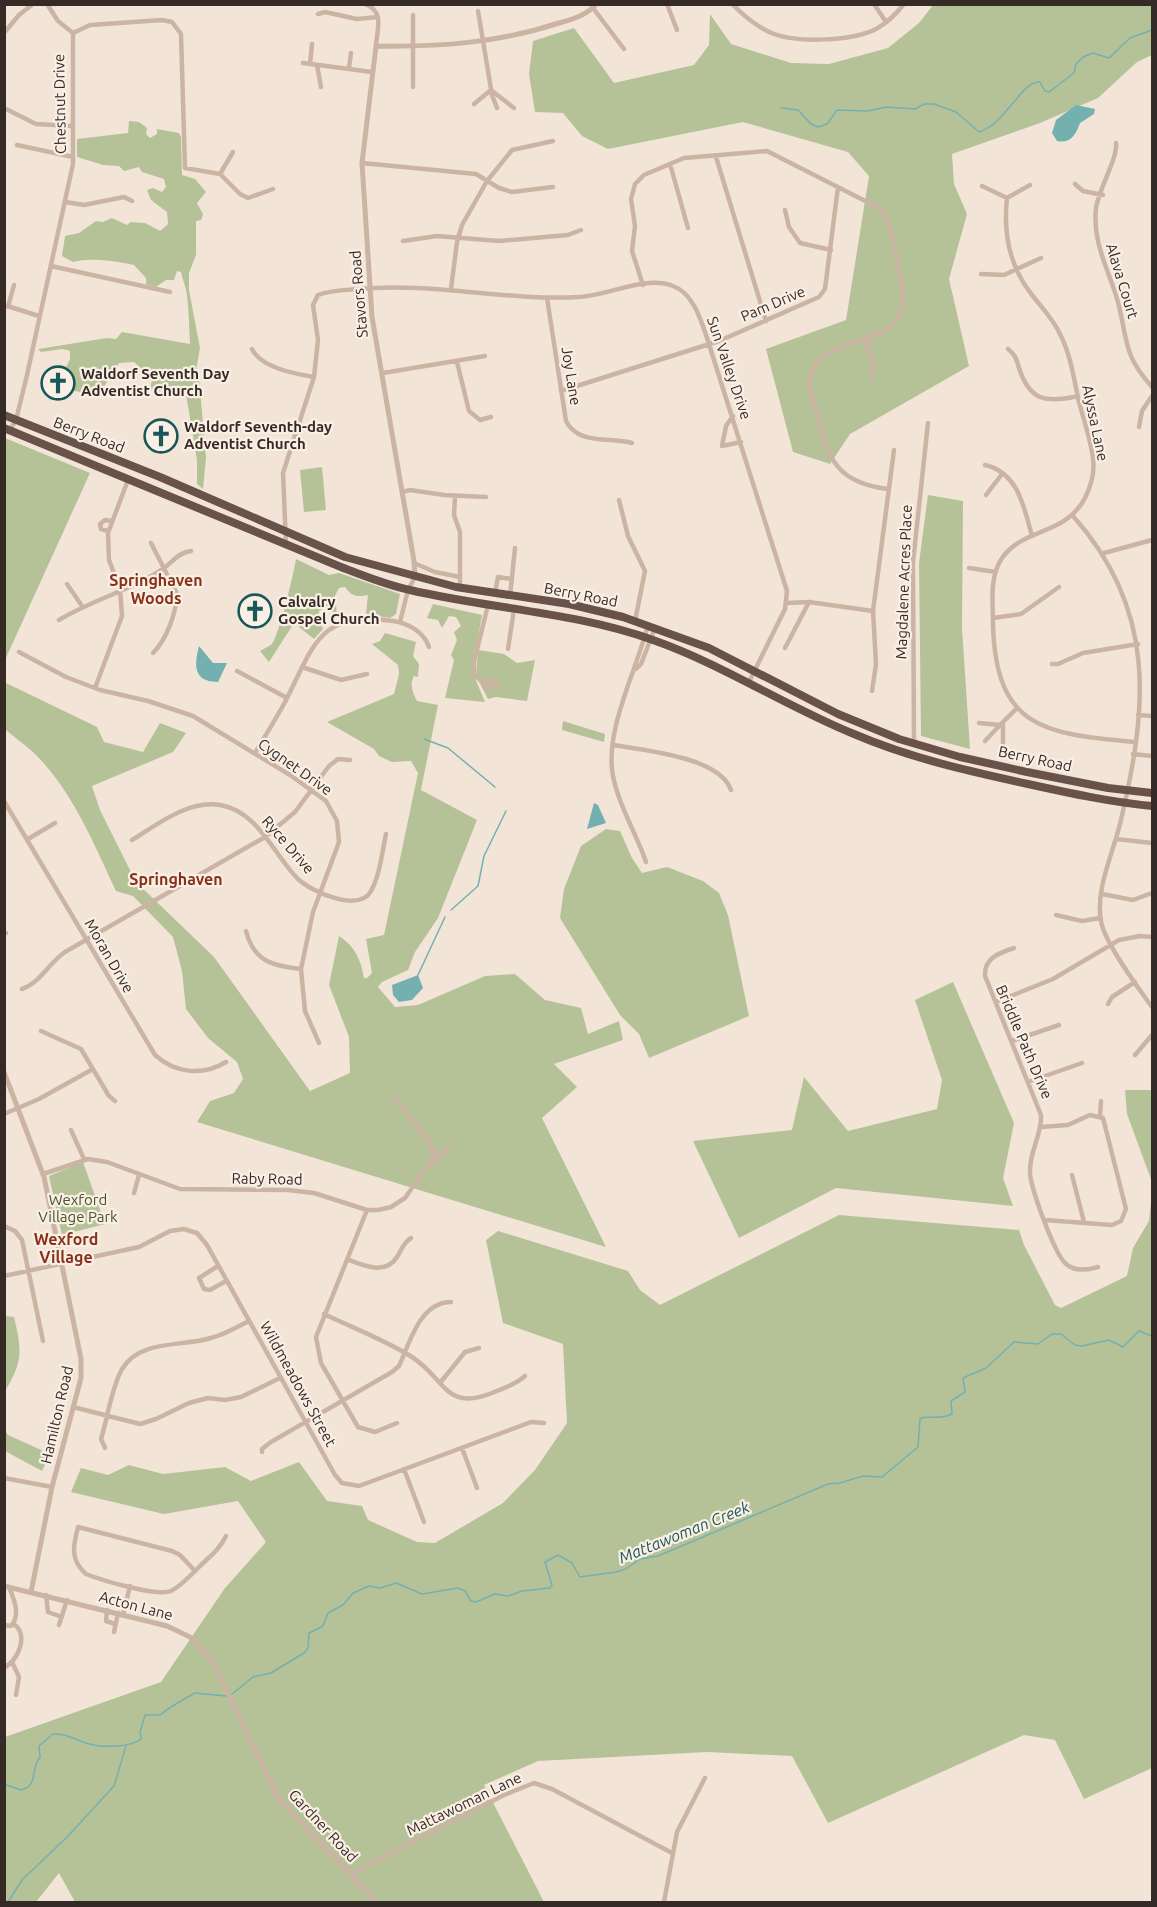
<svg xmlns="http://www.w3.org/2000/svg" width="1157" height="1907" viewBox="0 0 1157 1907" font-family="Ubuntu,sans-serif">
<rect width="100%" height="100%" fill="#f2e5d8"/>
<path fill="#b5c297" d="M933,5H1152V55L1137,62L1098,98L1040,123L952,154L954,184L967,214L949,279L969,366L850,434L830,464L793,452L766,349L846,320L869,176L848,152L743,122L608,149L582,136L563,113L535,112L529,74L533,41L574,28L614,83L694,65L709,45L710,14L731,44L791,63L829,64L888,48L919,23Z
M129,121L139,122L147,128L146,134L150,138L157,134V129L179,133L181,137L182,175L195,179L206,192L197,203L203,214L201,220L196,221V255L189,273V290L200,348L196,371L199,378L206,458L203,489L197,484V460L186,394L173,388L166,392L150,390L153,374H147L134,362L119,363L98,396L71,390L63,374L70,359V351L62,349L41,352L38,349L107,338L116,339L122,332L190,344C189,328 189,311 187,295C186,287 183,281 181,272L177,271L174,280H166L156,287L146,284V278L134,265C117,261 89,257 73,262L62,256L65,236L79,233L96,221L103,222L112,218L127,225L131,222L145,223L160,231L168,224L167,212L151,200L147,190L153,188L162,192L166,187L164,179L142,172L139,167L124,171L119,166L103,165L77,157V139L128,133Z
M5,438L90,473L5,660Z
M322,467L326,510L304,512L300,470Z
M928,495L963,501L962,628L970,749L921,736L919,563Z
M296,559L329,575L339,573L400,594L396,614L390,618L366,614L368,595C357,597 352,597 345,587L339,588L333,600L336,605L337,615L326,607L319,611L318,619L323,629L314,639L294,623L269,662L260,651C264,649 269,646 272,644C279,636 294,572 296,559Z
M433,604L482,615L472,671L485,702L445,698L454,660L451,655L457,640L454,632L461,626L456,617L449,616L442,628L438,620L427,618Z
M385,633L416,642L413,656L419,664L418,677L414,676C409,685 413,693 417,701L438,705L421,790L477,820L438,918L415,952L408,970L382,982L378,987L395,1007L418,1005L485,976L515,974L545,1000L581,1008L588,1034L619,1021L623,1040L554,1064L577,1087L542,1118L606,1247L197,1122L210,1101L234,1093L243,1079L237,1062L208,1038L186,1009L182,971L173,937L133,896L116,891C95,846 75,797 40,759C30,748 16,739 5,729L4,682L97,727L104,742L143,752L160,723L186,733L173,752L92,786L100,810L136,882L214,957L310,1091L350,1073L349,1037L329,985L339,936C355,946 361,960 364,978H367L372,973L366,939L384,935L418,773L411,761L392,762L379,756L374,749L327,722L394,694L399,674L398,665L372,644L380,641Z
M478,650L504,654L517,663L535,660L527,701L496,697L488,699L476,676Z
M563,721L605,734L604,742L562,730Z
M606,829L620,831L632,858L642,873L667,867L703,881L719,893L728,915L749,1016L649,1058L639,1034L620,1015L560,918L564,889L581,846Z
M953,982L1014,1123L1003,1178L1013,1206L836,1188L739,1238L693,1141L792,1130L804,1077L848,1131L937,1109L942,1080L915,1000Z
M1125,1090H1151L1152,1182L1127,1114Z
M83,1162L105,1224L62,1235L49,1176Z
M1152,1191V1768L1084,1799L1055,1740L1024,1735L828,1823L792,1756L707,1752L538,1761L484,1785L544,1902H75L59,1873L36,1902H5V1737L161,1682L225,1588L266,1542L238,1501L164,1514L71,1492L81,1468L108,1475L129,1465L163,1474L225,1467L251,1481L299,1462L327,1501L362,1506L368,1520L417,1542L435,1543L503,1503L535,1470L567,1423L563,1344L503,1323L486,1240L498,1231L628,1271L640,1290L660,1305L839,1215L1019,1230L1024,1245L1055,1305L1061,1308L1127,1276L1133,1248L1149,1221Z
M6,1316L14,1317C22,1350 23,1362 5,1391Z
M4,1428L8,1435L50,1454L42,1471L5,1451Z"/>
<path fill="#75b0b1" d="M1076,105L1095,109L1094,114L1080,123C1076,134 1071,144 1057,141L1052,133L1056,120Z
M199,646L213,663H227L218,682C193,682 194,665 199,646Z
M594,803L598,805L606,823L587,829Z
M418,975L423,988L412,1000L399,1002L393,995L392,985Z"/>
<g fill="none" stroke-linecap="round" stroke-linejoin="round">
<path stroke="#75b0b1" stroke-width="1.5" d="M781,108L798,110L811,124L818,127L827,124L837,110L868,111L886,107L915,109L924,104H934L956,112L979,132C1006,124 1021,81 1040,82L1045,91L1049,92L1074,73L1076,64L1083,57L1093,53L1109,58L1130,38L1152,30
M424,739L448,748L495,787
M451,910L478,886L484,856L506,811
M418,975L445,917
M231,1695L253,1677L271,1673L304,1653L308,1648L309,1633L323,1626L328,1613L343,1605L353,1593L369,1586L380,1588L396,1583L422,1594L458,1588L465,1591L471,1601L476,1602L495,1594L508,1596L522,1591L550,1588L552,1585L545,1562L558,1555L572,1563L580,1577L616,1572L626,1569L640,1559L658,1556L828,1484L840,1483L863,1476L882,1477L918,1447L920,1419C929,1414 937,1421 952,1414L951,1401L965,1392L963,1378L986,1368L1014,1342L1038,1344L1052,1334H1061L1075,1345L1082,1346L1109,1340L1123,1347L1139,1331L1152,1336
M4,1784L21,1790C39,1786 30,1768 40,1757L39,1746L53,1734C67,1733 77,1741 90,1744C102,1748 132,1747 141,1739L140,1732L145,1715H160C171,1706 182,1700 195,1693L226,1696
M8,1902L22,1880L68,1836L114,1786L126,1746"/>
<path stroke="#cbb4a3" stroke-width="4.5" d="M47,4L58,21L73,33
M365,4C385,12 377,28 376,46
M667,4L677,30
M732,4C744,16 758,28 774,34C798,43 853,41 876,29C887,23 896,14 904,4
M874,4L886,22
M593,8L624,49
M478,11L492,95L497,108
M318,14L325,12L357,19L378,17
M413,15V87
M4,33L19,15L33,4
M73,33L90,25L162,20L172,22L181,34L185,168L220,174L240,194L248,198L273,189
M303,63L372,72
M310,64L312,44
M317,65L321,87
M349,68L351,53
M491,90L514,108
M474,104L491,90
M4,108L36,124L72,126
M1116,143C1118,158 1099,188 1096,208C1092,243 1109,270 1118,302C1123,320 1124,339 1131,356C1136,368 1144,378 1152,387
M17,145L73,157
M716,157L766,321
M362,163L476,174L499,188L512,192L553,187
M670,164L688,228
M220,174L233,152
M1075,184L1083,191L1103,195
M982,186L1007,198
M1007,198C1003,234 1009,266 1032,295C1043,309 1054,320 1061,336C1071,356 1074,380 1079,402C1084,421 1091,440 1093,459C1095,473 1091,486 1085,498C1065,536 1024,527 1002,558C989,577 993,603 993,625C996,728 1044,734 1134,742
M1007,198L1030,185
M66,202L84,205L124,197L132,201
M785,210L789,227L800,243L831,250
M403,241L437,236L499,241L568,235L581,230
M51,266L170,292
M981,274L1004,275L1041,258
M643,285L632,251L635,226L631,199L635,184L644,175L684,158L767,151L879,208C892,221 893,243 897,260C899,272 904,285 903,297C903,357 806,327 810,389C828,443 822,481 888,489
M451,289L457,242L462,225L487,181L512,150L553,141
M547,298L566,421C578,445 609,437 632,443
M4,305L39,316
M8,307L14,285
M866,340L874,368L872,379
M252,349C261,368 296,374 314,377
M1008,349C1015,354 1017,360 1019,368C1030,402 1047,403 1078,396
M457,362L469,411L480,420L491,417
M383,373L485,356
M561,391L719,341L819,297L825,289L838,187
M733,416L726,426L722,446L741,442
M1139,427L1142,411L1152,396
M10,430L16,420L27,375L73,164V33
M985,465C1019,473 1024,508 1032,536
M402,492L410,490L444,495L486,497
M986,495L1002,474
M455,496L454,515L460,532V588
M619,500L628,536L645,571L635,621
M1073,516C1157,610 1148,707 1120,824C1113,853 1095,890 1101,921C1104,942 1139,989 1152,1007
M108,531L101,529L100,524L105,520L111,521
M151,543L177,594C176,613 167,639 153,653
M286,544L283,473L314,377L318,340L313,305L318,295C330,290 345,290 359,289C432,282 505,301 578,297C608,296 644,275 673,286C693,293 701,320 707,338L787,591L785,609L749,682
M1104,553L1152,540
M414,563L435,572L460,577
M969,568L996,572
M67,584L82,606
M495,593L498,577L512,579
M510,596L515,548
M787,603L809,602L873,611
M993,618L1021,614L1059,587
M59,620C92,600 134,589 164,568C173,561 180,552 191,551
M400,622L408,590L415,577
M785,648L809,602
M508,649L514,609
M19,652L66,677L100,690L148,701L193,716L290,775L326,801L337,821L339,842L313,912L301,969L305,1011L319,1043
M1052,664H1058L1083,653L1138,644
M302,667L341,680L367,674
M636,669L641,664L655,628
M237,671L287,698
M479,679L474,675V662L488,605
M479,679L496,681L497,685L488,688Z
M95,688L122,616L120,589L109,560L108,533L128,480
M872,691L876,664L873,611L894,450
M1138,715L1152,716
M979,723L1000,725L1017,708
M985,741L1000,725
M914,744L913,562L928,423
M613,745C643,750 720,757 731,790
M1003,747V723
M255,753C265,736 276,719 285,702C314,646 318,610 393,621C408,623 424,632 429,647
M1133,754L1152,756
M4,801L155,1055C176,1074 203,1076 226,1062
M28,839L55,823
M1116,839L1152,843
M132,840C158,824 188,800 220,805C258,811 274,855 298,879C312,892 359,913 371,891C380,875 382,852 386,834
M646,862C636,833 619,806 613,776C604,731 637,669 648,625
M1102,894L1133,900L1152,893
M1056,915L1082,921L1100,918
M246,931C254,962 273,966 301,969
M4,933H6
M1014,948C999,953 984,958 985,976L1041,1115C1042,1134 1030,1151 1030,1170C1029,1185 1055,1255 1066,1264C1075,1272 1088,1270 1098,1267
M22,989C40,983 49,963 65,952L265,837L295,812L329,766L338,759L350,760
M996,1002L1053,979L1119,940L1140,936L1152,937
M1108,1004L1112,997L1135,982
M41,1031L81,1049L109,1096L115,1101
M1012,1041L1059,1025
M1135,1055L1152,1035
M1028,1082L1082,1063
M4,1114L39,1099L93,1069
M1100,1116L1101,1101
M1041,1127L1068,1125L1090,1115L1103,1118L1126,1209L1121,1221L1112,1225L1045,1220
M71,1130L84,1159
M433,1162L449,1147
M43,1174L88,1159L107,1162L180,1189L288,1190L314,1193L367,1210H378L391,1207L405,1198L434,1157L429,1140L394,1098
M1072,1175L1084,1222
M134,1193L139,1175
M367,1210L316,1337L321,1363L358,1427L375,1432L397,1423
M4,1226L15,1231L22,1240L43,1341
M349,1260C364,1266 386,1275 397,1257C402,1249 403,1243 411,1238
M218,1266L199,1278L204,1289L210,1290L226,1281
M4,1276L139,1247L170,1231L184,1229L197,1233L207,1245L335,1475L342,1483L359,1486L531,1422L544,1423
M324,1314C353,1328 385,1340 412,1357C445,1378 445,1412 492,1393C504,1388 515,1385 525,1376
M440,1383L465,1352L479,1348
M73,1407L140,1424L156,1419L189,1403L208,1398L225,1400L241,1397L280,1378
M105,1448L101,1439C108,1417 111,1389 122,1369C140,1339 182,1347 211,1338C224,1335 237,1327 249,1321
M462,1448L477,1488
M262,1452V1449L271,1442L392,1372L399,1366C410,1342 420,1302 451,1302
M404,1469L424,1522
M4,1478L52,1487
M195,1571L180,1555L172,1551L78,1527C73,1546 70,1560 86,1574C101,1580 157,1597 171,1591C181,1586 191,1575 199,1567C209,1557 220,1549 226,1536
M46,1595L48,1612L62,1617
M107,1610L106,1621L115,1624
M123,1614L130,1586
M4,1625L11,1626C21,1615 14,1599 9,1587
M59,1625L67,1600
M114,1632L118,1613
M13,1664L19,1677L16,1695
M4,1668C18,1660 29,1636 14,1624
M351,1874L504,1795L534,1783L552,1789L672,1853
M664,1902L677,1832L705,1778"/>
<path stroke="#cbb4a3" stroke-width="5" d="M415,577L414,561L372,317L362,163L376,46C440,47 498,43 559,23C571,20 588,15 596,4
M4,1072L44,1177L81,1359V1378L52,1487L31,1592
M4,1586L167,1626L190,1637L213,1662L279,1799L377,1902"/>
<path stroke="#685249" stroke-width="8" d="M4,415L160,477L345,557L456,587L569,604L623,617L709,648L838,714L899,739L960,757L1027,772L1108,788L1152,793
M4,428L341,567C364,576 386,585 410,590C491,609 575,612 653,640C724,665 785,706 854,734C910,758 968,771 1028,784C1069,793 1110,802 1152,806"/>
</g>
<defs>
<g id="church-ring" transform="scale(1.725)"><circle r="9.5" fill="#faefe4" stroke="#195759" stroke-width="1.5"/><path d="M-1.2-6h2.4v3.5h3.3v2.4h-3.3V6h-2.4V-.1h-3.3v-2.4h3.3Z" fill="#195759"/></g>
</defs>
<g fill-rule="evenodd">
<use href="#church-ring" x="58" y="383"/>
<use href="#church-ring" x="161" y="436"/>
<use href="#church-ring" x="255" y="611"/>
</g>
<g text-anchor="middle" stroke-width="4.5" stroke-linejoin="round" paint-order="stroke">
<g font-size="15" fill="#352a26" stroke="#faefe4">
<text transform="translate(60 104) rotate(-91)" y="5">Chestnut Drive</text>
<text transform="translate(1122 281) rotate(73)" y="5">Alava Court</text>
<text transform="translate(359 294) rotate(-95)" y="5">Stavors Road</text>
<text transform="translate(773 304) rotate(-23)" y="5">Pam Drive</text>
<text transform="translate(729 368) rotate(71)" y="5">Sun Valley Drive</text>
<text transform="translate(571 376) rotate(81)" y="5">Joy Lane</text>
<text transform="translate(1095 423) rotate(78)" y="5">Alyssa Lane</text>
<text transform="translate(89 435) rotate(21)" y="5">Berry Road</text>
<text transform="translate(904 582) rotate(-88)" y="5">Magdalene Acres Place</text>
<text transform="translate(581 595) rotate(11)" y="5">Berry Road</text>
<text transform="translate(1035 759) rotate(12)" y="5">Berry Road</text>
<text transform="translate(295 767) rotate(35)" y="5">Cygnet Drive</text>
<text transform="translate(288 845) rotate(49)" y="5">Ryce Drive</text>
<text transform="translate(109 956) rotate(60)" y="5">Moran Drive</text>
<text transform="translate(1024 1042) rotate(67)" y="5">Briddle Path Drive</text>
<text transform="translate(267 1179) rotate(1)" y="5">Raby Road</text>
<text transform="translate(298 1384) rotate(61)" y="5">Wildmeadows Street</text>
<text transform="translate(57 1415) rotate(-77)" y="5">Hamilton Road</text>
<text transform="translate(136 1606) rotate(15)" y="5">Acton Lane</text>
<text transform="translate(464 1804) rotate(-26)" y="5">Mattawoman Lane</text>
<text transform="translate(323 1826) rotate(47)" y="5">Gardner Road</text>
</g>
<g font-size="15" font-weight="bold" fill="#352a26" stroke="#faefe4" text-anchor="start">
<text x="81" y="379">Waldorf Seventh Day<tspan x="81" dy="17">Adventist Church</tspan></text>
<text x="184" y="432">Waldorf Seventh-day<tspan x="184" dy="17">Adventist Church</tspan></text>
<text x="278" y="607">Calvalry<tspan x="278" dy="17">Gospel Church</tspan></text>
</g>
<g font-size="15" fill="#465528" stroke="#faefe4">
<text x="78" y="1205">Wexford<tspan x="78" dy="17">Village Park</tspan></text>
</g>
<g font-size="16" font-weight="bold" fill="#88311a" stroke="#faefe4">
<text x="156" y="586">Springhaven<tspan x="156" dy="18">Woods</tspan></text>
<text x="176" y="885">Springhaven</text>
<text x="66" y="1245">Wexford<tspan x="66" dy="18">Village</tspan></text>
</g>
<g font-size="16" font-style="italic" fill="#195759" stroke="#faefe4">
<text transform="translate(684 1532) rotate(-22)" y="6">Mattawoman Creek</text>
</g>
</g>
<rect width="1157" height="1907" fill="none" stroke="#352a26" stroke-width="12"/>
</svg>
